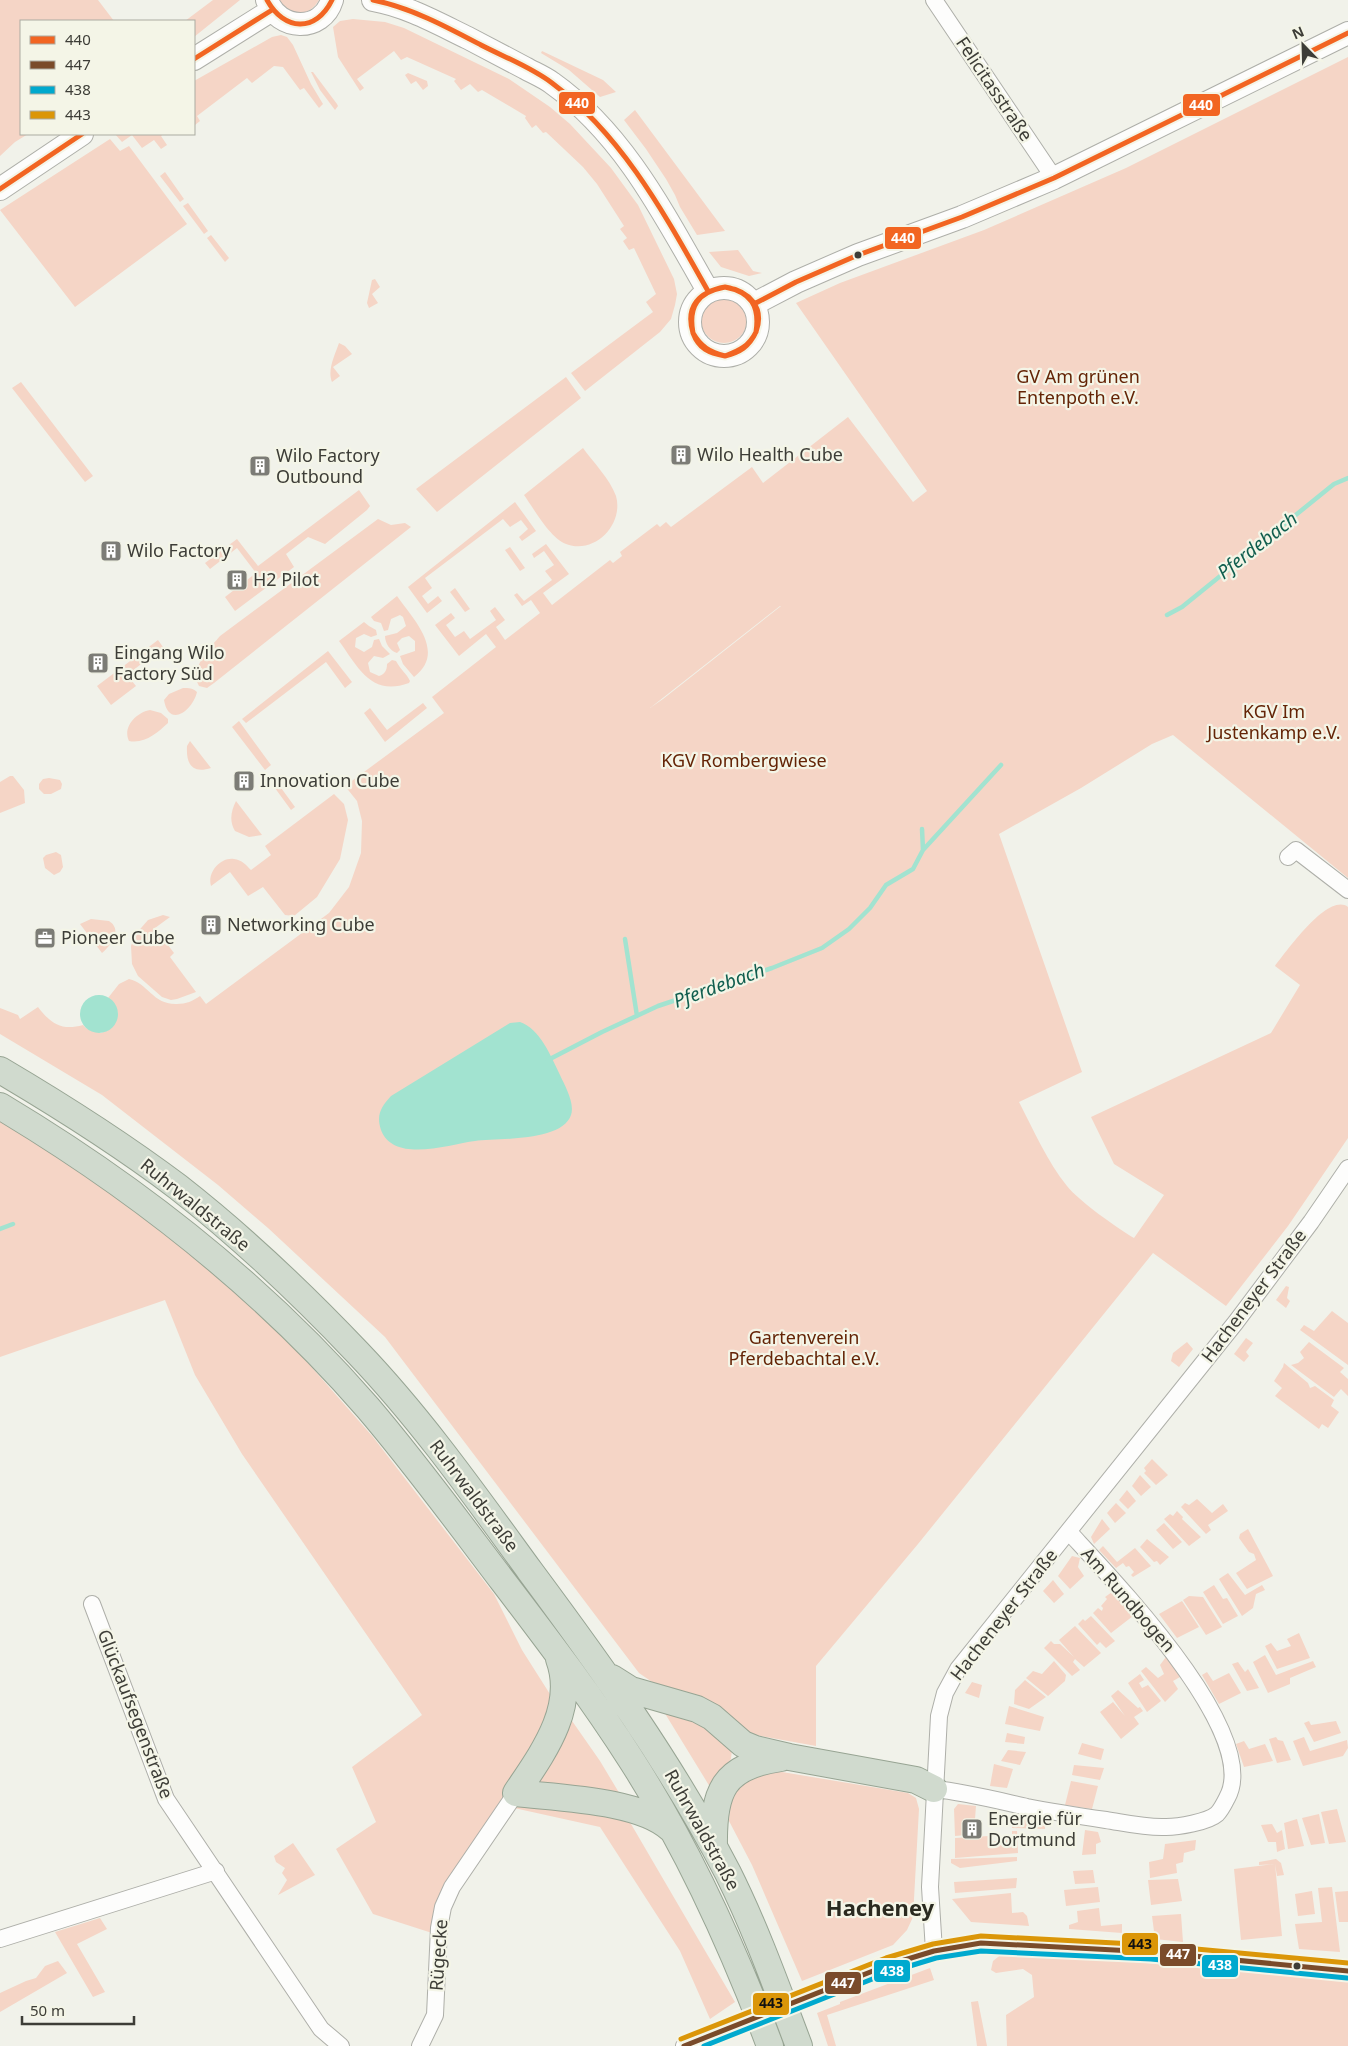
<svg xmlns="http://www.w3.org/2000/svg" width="1348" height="2046" viewBox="0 0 1348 2046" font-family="'Noto Sans',sans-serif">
<rect width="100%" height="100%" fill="#f1f2ea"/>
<path fill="#f5d5c6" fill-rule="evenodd" d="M0,0H98L114,21H21V134H28L15,142L0,156Z
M213,0H240L194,37V21H185Z
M278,0H319C307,19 291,16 278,0Z
M353,19L385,22L404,28L509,79L550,107L570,124L611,168L638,205L674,279L677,294L675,305L671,319L660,332L585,391L571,373L653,312L646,302L656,294L634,248L629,250L623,241L627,238L620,229L624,226L597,184L583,167L546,132L543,133L536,125L532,128L525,118L526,116L482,90L478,92L470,84L461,90L454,81L456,79L407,57L401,60L394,51L357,79L364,88L360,91L338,57L333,27L340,21Z
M281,35L287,37L293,45L311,84L323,104L319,108L304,88L300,90L283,67L274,66L252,83L247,78L197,116L200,121L195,125L194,81L272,37Z
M542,51L603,80L616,92L600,97L569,70L541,53Z
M1348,57V878L1173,735L1152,744L1081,788L999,834L1082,1072L1019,1102C1034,1131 1047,1161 1067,1186C1079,1201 1117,1228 1134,1238L1164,1195L1114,1164L1091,1117L1271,1033L1300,985L1275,966C1287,951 1328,892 1348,907V1138L1288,1226L1226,1306L1153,1253L918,1544L816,1666V1746L750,1734L714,1703L658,1686L639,1673L385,1337L268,1228L218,1185L102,1095L0,1034V1008L18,1015L20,1019L38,1007C51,1024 62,1031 83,1025L86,1028L101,1033C118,1028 124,1008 108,998L119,984L129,979C148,983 153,1005 177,1004C186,1004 193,1001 200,996L206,1004L329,913L349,887L361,853L362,821L357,801L345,786L444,713L432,697L496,647L486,634L459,656L435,625L451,613L455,618L446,625L455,637L464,631L470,639L496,620L490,611L495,607L505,620L496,627L505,640L540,613L531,600L522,606L514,595L517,593L524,601L552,580L545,571L554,565L544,551L534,558L532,554L546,544L569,574L543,593L552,605L610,560L613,563L622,556L620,552L657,524L660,527L666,522L671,527L752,467L763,483L848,417L913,502L927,491L796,303L840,283L984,230L1126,168ZM781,606L663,699L650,708L780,606Z
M311,72H313L337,104L338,106L335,110L320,90Z
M408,73L427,81L428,86L423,90L416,81L411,84L405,75Z
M635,110L725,231L697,235L680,207L675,195L666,179L646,149L624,120Z
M115,134H164L161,136L167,145L161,149L154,140L142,148L132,135L122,142Z
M110,139L120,151L129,146L187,224L75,307L0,210Z
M165,172L184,199L180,202L160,176Z
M188,203L208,231L204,234L183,206Z
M211,235L229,258L225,262L207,238Z
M738,250L753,271L762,273L749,276L721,267L709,252Z
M375,279L380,287L372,294L378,303L369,308L367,303L372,280Z
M701 320a23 23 0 1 1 46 0a23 23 0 1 1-46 0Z
M339,343L345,346L352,354L333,367L340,376L332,382C327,370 335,355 339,343Z
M566,377L581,398L437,512L416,489Z
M21,382L93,476L85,482L12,388Z
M583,448C593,462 610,479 616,496C624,524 595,555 566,544C550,538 534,509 524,495Z
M359,490L370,506L367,510L325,544L308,537L286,554L294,567L235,611L225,597L256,573L237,548L210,569L205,563L237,539L258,566Z
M515,502L536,531L522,541L519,537L528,529L521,520L510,527L503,519L425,578L432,588L422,596L428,604L438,596L442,601L427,613L408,587Z
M378,519L391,525L405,523L411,527L214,683L207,688L199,686C189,669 209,649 220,636Z
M510,547L525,568L520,571L505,550Z
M455,588L470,609L465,612L450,592Z
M397,596C413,619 447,652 414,677L403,664L400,656L415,651V641L409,636L402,638L397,643L400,650L397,653C390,651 385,643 385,636L397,633L406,626L403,617L400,615L391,619L388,630L384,631L381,623L374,621L371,617Z
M364,622L369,626L376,630L377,635L371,637L364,634L356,638L355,647L364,652L372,647L374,640L379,639L382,646L390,654L383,658L374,656L368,663L370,672L379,676C385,674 387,670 387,664L392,660L396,661C400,669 407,674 410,681L409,683C371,697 358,667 339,641Z
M158,640L163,647L127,675L136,686L111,705L97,686Z
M328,651L352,682L345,688L326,662L246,723L242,719Z
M183,688C189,688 193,688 197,692C193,710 169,729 164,700L169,694Z
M423,703L427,708L385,742L364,713L370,708L387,730Z
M150,710L161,713L168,719V723C157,733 145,744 129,741C122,727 137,712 150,710Z
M239,721L271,765L265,770L232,727Z
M190,741L211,768C192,774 186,764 187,746Z
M10,776H13L24,790L25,803L0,813V782Z
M49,778L60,780L62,784L61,789L51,794H44L39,789V784L43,779Z
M276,781L295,807L291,810L272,784Z
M334,794L344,804L348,820L340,859L317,897L294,916L285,915L263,887L248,896L230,872L211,886C207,873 220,857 234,859C242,860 246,865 251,870L271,855L265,846Z
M236,801L262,835L249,837L235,831C229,821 231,811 236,801Z
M56,852L61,855L63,867L60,872L54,875L45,868L43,858L46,855Z
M163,915L170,917L155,928L174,953L170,957L196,992L177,999L171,1000L162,997L138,976L132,964L131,946L135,935L148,920Z
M91,919L109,921C123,930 111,945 102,953L80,924Z
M0,1116L44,1140L222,1276L286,1338L373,1437L494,1594L522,1650L567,1721L570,1718L600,1761L624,1801L617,1800L735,2002L710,2019L680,1951L600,1827L514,1808L432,1933L373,1914L336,1849L376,1822L352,1767L422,1715L242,1454L195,1375L165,1300L0,1357Z
M1286,1286L1289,1287L1287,1298L1290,1301L1286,1308L1276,1300Z
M1332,1311L1348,1323V1365L1300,1330L1304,1325L1314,1331Z
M1246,1338L1253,1343L1246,1352L1249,1356L1244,1362L1234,1354Z
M1187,1342L1193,1349L1179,1367L1171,1361L1173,1353Z
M1309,1342L1344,1368L1340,1372L1348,1379V1396L1341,1389L1334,1397L1291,1365L1298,1363L1304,1358L1300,1352Z
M1284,1363L1308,1383L1310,1388L1315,1386L1334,1400L1331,1406L1339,1412L1328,1428L1322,1424L1319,1429L1275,1396L1282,1388L1274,1381L1283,1367Z
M1152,1459L1168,1475L1156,1485L1144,1473L1146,1471L1144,1468Z
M1140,1475L1151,1487L1141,1496L1132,1486Z
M1127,1490L1136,1501L1128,1509L1119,1500Z
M1197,1499L1212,1513L1223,1504L1228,1511L1208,1525L1211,1530L1206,1534L1181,1507L1185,1503L1189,1505Z
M1116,1503L1126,1513L1115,1523L1107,1513Z
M1177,1511L1183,1517L1182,1519L1201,1537L1189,1546L1164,1519L1170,1514L1173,1516Z
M1102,1519L1110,1529L1094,1544L1091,1537Z
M1164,1523L1182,1542L1173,1549L1156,1530Z
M1248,1529L1273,1576L1247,1589L1236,1573L1256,1560L1254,1554L1249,1552L1239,1538L1240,1534Z
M1147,1539L1169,1557L1160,1565L1157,1561L1154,1562L1140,1547Z
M1103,1546L1117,1562L1135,1548L1151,1566L1133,1577L1131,1575L1134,1572L1129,1566L1126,1567L1123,1563L1116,1568L1099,1550Z
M1072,1556L1080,1558L1078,1567L1084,1576L1070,1589L1058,1576Z
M1228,1573L1245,1595L1262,1585L1265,1590L1256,1594L1253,1608L1242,1616L1219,1579Z
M1053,1580L1064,1594L1054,1603L1043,1591Z
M1214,1585L1223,1599L1227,1598L1238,1616L1223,1624L1203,1592Z
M1112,1592L1136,1616H1133L1111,1633L1093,1613L1098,1608L1102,1611L1103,1608L1101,1606L1107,1599L1105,1597Z
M1189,1596L1203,1597L1222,1627L1206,1635L1183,1600Z
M1182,1601L1199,1627L1177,1638L1159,1614Z
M1091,1616L1115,1641L1106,1648L1100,1642L1097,1645L1078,1624L1083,1619L1085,1621Z
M1075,1626L1101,1653L1084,1667L1075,1659L1073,1662L1080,1670L1072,1676L1044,1648L1051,1641L1054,1644H1060L1074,1657L1059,1640Z
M1299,1633L1310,1658L1277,1669L1265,1646L1271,1643L1277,1651L1291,1646L1287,1639Z
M1265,1655L1276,1675L1313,1661L1316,1667L1290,1678V1684L1268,1693L1253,1662Z
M1166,1657L1180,1677L1173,1681L1178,1689L1165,1702L1141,1671L1146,1667L1158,1678L1164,1674L1160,1665Z
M1054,1661L1066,1675L1065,1681L1048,1696L1026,1678L1033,1671L1042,1674Z
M1238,1662L1245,1672L1248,1669L1259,1688L1247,1691L1232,1664Z
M1207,1672L1213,1681L1229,1673L1241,1693L1219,1704L1202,1675Z
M1140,1674L1144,1680L1139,1683L1142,1688L1148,1685L1161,1701L1147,1712L1128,1683Z
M1025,1680L1046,1697L1029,1709L1014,1704L1015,1690Z
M972,1682L982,1685L979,1698L965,1693Z
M1118,1690L1138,1708L1140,1707L1143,1711L1134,1717L1139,1724L1121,1739L1100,1712L1113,1702L1125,1716L1111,1696Z
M1009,1706L1044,1717L1040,1731L1005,1724Z
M661,1707L703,1717L732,1749L731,1759L710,1787Z
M1309,1721L1311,1725L1336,1721L1341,1733L1314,1742L1304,1723Z
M1007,1733L1025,1737L1024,1744L1005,1742Z
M1276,1737L1278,1740L1283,1741L1291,1760L1277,1763L1269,1739Z
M1304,1737L1310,1751L1347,1740L1348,1748L1343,1756L1303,1766L1293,1741Z
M1244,1741L1249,1749L1265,1744L1273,1761L1244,1767L1236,1744Z
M1082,1743L1104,1749L1101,1760L1078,1754Z
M1008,1750L1026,1752L1020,1765L1001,1761Z
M994,1764L1013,1769L1007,1788L990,1786Z
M1074,1765L1104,1768L1100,1780L1072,1775Z
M770,1770L908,1793L916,1798L919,1809L913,1917L907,1930L893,1945L802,1981L752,1865L729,1821L730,1802L738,1787L753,1775Z
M1071,1781L1098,1786L1092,1809L1065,1805Z
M958,1804L976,1806L975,1819L965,1821L966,1835L955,1836L954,1809Z
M1337,1809L1346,1842L1329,1844L1321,1812Z
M1012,1813L1019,1815L1023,1819L1045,1823V1829L1012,1828Z
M1319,1814L1325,1843L1311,1845L1302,1818Z
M1297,1819L1304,1846L1288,1849L1284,1823Z
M1272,1824L1277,1833L1282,1830L1285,1849L1277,1852L1276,1842H1268L1261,1825Z
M1085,1830L1098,1832L1101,1842L1096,1844V1854L1082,1855Z
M1012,1831H1017L1018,1853L955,1858V1838L989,1836L991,1842L1012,1838Z
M1196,1840L1195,1850L1184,1853L1183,1862L1176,1864L1177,1873L1150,1878L1149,1862L1163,1859L1165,1844Z
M293,1843L315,1875L278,1895L287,1880L282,1873L285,1868L276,1862L274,1856Z
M1017,1857V1861L960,1868L951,1863V1859Z
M1276,1859L1281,1863L1284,1875L1277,1876L1275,1864L1259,1865V1862Z
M1275,1864L1282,1936L1241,1940L1234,1869Z
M1093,1870L1095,1883L1075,1884L1073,1871Z
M1017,1878L1016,1888L955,1893L954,1882Z
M1178,1879L1182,1901L1151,1905L1148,1880Z
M1098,1887L1100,1902L1066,1906L1064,1890Z
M1332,1887L1340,1952L1299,1949L1295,1924L1322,1922L1318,1888Z
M1312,1891L1315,1914L1298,1916L1295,1894Z
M1348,1891V1922H1339L1335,1892Z
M1011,1893L1012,1913L1023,1912L1027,1916L1029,1926L971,1922L952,1899Z
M1099,1908L1101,1926L1122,1924V1933L1069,1929V1925L1078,1922L1077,1911Z
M1181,1914L1183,1942L1155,1939L1152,1916Z
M100,1918L107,1929L77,1944L105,1992L93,1997L55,1932Z
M1003,1953H1034L1348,1981V2046H1007L1006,2015L1034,1997L1032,1975L1023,1969L996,1973L991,1970L993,1961Z
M58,1961L67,1973L0,2012V1993L26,1981L36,1978L45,1966Z
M930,1968L934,1980L827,2015L836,2046H828L817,2013L840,2004V2002Z
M978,2001L987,2046H977L971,2002Z"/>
<path fill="#a2e3d0" d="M80 1014a19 19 0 1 1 38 0a19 19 0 1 1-38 0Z
M520,1022C540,1029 551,1056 560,1075C565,1086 575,1103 571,1115C562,1142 497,1138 475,1141C450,1144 394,1164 381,1130C376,1115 381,1107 391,1096L510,1023Z"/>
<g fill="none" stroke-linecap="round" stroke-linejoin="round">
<path stroke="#a2e3d0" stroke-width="4.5" d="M1167,615L1182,607L1334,484L1348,478
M922,829L923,850
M625,939L637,1016
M548,1060L602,1032L658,1006L772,968L822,948L849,929L870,908L886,885L913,869L923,850L1001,765
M0,1229L13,1224"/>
<g stroke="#aeafa9" stroke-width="18">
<path id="minor" d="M934,0L1054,178
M1288,857L1296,850L1348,890
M92,1604L166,1799L321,2029L341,2046
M934,1789C965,1792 996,1800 1027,1807C1053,1812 1079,1816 1106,1820C1125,1823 1146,1828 1166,1827C1178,1827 1208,1822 1217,1814C1221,1810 1224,1804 1227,1798C1263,1734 1111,1578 1069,1532
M0,1939L216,1871
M934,1951L930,1887L939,1716L945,1693L958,1669L1236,1322L1311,1222L1348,1168
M832,1987L888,1965L934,1951L981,1943L1064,1946L1152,1952L1348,1971
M420,2046L435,2015L439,1928L443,1907L452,1887L516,1793
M684,2046L709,2036"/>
</g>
<g stroke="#aeafa9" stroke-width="24">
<path id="secondary" d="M267,0C278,31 322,33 332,0
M373,0C407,6 437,23 468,38C487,48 506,58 525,68C534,73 544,77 552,83C624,134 665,216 708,291
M194,59L272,10
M0,189L82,134
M690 322a34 34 0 1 1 68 0a34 34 0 1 1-68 0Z
M754,304L796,282L858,255L962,217L1054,178L1348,33"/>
</g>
<g stroke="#97a493" stroke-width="28">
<path id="trunk" d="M0,1070C61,1106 121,1144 178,1187C242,1237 302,1294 358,1353C422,1420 476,1497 530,1571C602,1668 672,1765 728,1873C756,1929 777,1988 799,2046
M0,1106C137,1188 263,1287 368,1408C415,1463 458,1522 502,1580C547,1639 592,1698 632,1761C689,1850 733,1947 770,2046
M559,1659C577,1708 542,1754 516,1793C559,1798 640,1800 671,1829
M612,1678L631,1690L697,1709L712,1717L743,1744L755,1749L789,1757L916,1780L934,1789
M714,1846C713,1791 723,1766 781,1758"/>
</g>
<use href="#minor" stroke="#fdfdfc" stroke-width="16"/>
<use href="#secondary" stroke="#fdfdfc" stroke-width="22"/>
<use href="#trunk" stroke="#d0dace" stroke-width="26"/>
<g stroke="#aeafa9" stroke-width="18" stroke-linecap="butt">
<path id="minor-bridge" d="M709,2036L832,1987"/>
</g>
<use href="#minor-bridge" stroke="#fdfdfc" stroke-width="16"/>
<g stroke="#f4f5e7" stroke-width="9">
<path id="bus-1" d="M267,0C284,31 316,33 332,0
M373,0C412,8 447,27 481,45C504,57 531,67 552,83C623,136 665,215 708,291
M194,59L272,10
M0,189L82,134
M725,287C749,291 765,307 756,332
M725,287C751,292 760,306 756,332
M754,304L796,282L858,255L962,217L1054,178L1348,33
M693,333C701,347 710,352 725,356
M693,333C699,349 709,353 725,356
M693,333C685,306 699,292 725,287
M693,333C688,306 698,292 725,287
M725,356C739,351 749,346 756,332
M725,356C740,352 749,347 756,332"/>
</g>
<g stroke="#f4f5e7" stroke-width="9">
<path id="bus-2" d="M684,2046L888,1965L934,1951L981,1943L1152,1952L1348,1971"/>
</g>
<g stroke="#f4f5e7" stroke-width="9">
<path id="bus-3" d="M704,2046L890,1972L936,1958L981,1951L1151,1959L1347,1978"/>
</g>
<g stroke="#f4f5e7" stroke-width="9">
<path id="bus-4" d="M681,2039L886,1958L933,1944L981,1936L1153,1945L1348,1963"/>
</g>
<use href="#bus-1" stroke="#f26522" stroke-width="5"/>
<use href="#bus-2" stroke="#7a4b2a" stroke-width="5"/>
<use href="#bus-3" stroke="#00a9ce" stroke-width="5"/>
<use href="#bus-4" stroke="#db9608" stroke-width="5"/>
</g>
<defs>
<g id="building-square" transform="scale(1.125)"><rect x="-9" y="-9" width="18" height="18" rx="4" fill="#7c7c76" stroke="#f4f5e7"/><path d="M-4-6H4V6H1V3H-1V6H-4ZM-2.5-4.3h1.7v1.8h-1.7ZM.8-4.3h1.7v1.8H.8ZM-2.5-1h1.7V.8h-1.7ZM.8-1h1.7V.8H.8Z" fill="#fff"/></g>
<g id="office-square" transform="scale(1.125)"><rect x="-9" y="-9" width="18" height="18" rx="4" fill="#7c7c76" stroke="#f4f5e7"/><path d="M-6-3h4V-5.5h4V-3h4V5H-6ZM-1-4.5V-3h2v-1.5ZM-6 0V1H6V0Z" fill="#fff"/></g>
</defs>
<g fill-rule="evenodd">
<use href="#building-square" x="681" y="455"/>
<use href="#building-square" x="260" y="466"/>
<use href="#building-square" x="111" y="551"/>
<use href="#building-square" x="237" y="580"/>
<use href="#building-square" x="98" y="663"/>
<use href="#building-square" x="244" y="781"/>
<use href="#building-square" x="211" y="925"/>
<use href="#office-square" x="45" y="938"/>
<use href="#building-square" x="972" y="1829"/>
</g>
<g fill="#3d3d37" stroke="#f4f5e7" stroke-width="2">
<circle cx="858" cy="255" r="4.5"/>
<circle cx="1297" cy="1966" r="4.5"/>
</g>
<g text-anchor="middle" stroke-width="4.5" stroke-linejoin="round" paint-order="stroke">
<g font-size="18" fill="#3d3d37" stroke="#f4f5e7">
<text transform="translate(994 89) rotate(56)" y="6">Felicitasstraße</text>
<text transform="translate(195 1205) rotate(39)" y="6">Ruhrwaldstraße</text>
<text transform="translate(1254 1296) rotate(-53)" y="6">Hacheneyer Straße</text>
<text transform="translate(474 1496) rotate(53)" y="6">Ruhrwaldstraße</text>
<text transform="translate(1128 1600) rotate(49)" y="6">Am Rundbogen</text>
<text transform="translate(1004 1615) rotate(-52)" y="6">Hacheneyer Straße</text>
<text transform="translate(135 1714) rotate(69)" y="6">Glückaufsegenstraße</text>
<text transform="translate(702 1830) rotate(61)" y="6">Ruhrwaldstraße</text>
<text transform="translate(439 1955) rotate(-86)" y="6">Rügecke</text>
</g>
<g font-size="18" fill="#642406" stroke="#f4f5e7">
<text x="1078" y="383">GV Am grünen<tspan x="1078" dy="21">Entenpoth e.V.</tspan></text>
<text x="1274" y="718">KGV Im<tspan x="1274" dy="21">Justenkamp e.V.</tspan></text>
<text x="744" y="767">KGV Rombergwiese</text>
<text x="804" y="1344">Gartenverein<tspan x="804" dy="21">Pferdebachtal e.V.</tspan></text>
</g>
<g font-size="18" fill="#3d3d37" stroke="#f4f5e7" text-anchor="start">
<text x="697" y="461">Wilo Health Cube</text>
<text x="276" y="462">Wilo Factory<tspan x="276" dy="21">Outbound</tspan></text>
<text x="127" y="557">Wilo Factory</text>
<text x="253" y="586">H2 Pilot</text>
<text x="114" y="659">Eingang Wilo<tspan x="114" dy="21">Factory Süd</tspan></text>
<text x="260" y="787">Innovation Cube</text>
<text x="227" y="931">Networking Cube</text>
<text x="61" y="944">Pioneer Cube</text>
<text x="988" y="1825">Energie für<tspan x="988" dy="21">Dortmund</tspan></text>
</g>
<g font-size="19" font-style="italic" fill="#105e4e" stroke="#f4f5e7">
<text transform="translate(1257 545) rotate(-38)" y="7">Pferdebach</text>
<text transform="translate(719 985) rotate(-20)" y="7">Pferdebach</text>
</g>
<g font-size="22" font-weight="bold" fill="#2a2a20" stroke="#f4f5e7">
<text x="880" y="1916">Hacheney</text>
</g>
</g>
<g stroke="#f4f5e7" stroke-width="2">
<rect x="558" y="91" width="38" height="24" rx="5" fill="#f26522"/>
<rect x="1182" y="93" width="39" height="24" rx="5" fill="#f26522"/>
<rect x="884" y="226" width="38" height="24" rx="5" fill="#f26522"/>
<rect x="1121" y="1932" width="38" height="24" rx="5" fill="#db9608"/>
<rect x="1159" y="1943" width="38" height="24" rx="5" fill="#7a4b2a"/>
<rect x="1201" y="1954" width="38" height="24" rx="5" fill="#00a9ce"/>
<rect x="873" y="1959" width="38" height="24" rx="5" fill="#00a9ce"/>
<rect x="824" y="1971" width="38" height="24" rx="5" fill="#7a4b2a"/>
<rect x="752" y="1992" width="38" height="24" rx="5" fill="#db9608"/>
</g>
<g font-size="14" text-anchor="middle" font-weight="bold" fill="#fff">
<text x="577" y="108">440</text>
<text x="1201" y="110">440</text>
<text x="903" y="243">440</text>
<text x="1178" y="1959">447</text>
<text x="1220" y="1970">438</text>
<text x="892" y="1976">438</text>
<text x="843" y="1988">447</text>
</g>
<g font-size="14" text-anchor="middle" font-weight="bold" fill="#111">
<text x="1140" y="1949">443</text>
<text x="771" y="2008">443</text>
</g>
<rect x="20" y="20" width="175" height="115" fill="#f4f5e7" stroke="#ababa1"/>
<rect x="30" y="36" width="25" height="8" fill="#f26522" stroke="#ababa1"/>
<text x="65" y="45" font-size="15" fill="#3d3d37">440</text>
<rect x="30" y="61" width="25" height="8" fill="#7a4b2a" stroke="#ababa1"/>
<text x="65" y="70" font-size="15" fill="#3d3d37">447</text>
<rect x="30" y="86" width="25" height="8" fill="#00a9ce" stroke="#ababa1"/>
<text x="65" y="95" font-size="15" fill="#3d3d37">438</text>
<rect x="30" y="111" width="25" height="8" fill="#db9608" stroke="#ababa1"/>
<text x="65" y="120" font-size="15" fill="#3d3d37">443</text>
<g transform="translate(1303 45) rotate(337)" stroke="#f4f5e7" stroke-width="4" paint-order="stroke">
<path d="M0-4L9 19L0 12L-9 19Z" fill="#3d3d37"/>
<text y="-8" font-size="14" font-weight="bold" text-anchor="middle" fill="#3d3d37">N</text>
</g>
<path d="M22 2016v8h112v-8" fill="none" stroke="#3d3d37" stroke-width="2.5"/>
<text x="30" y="2016" font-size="15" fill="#3d3d37" stroke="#f4f5e7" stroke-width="4" paint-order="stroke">50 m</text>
</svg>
